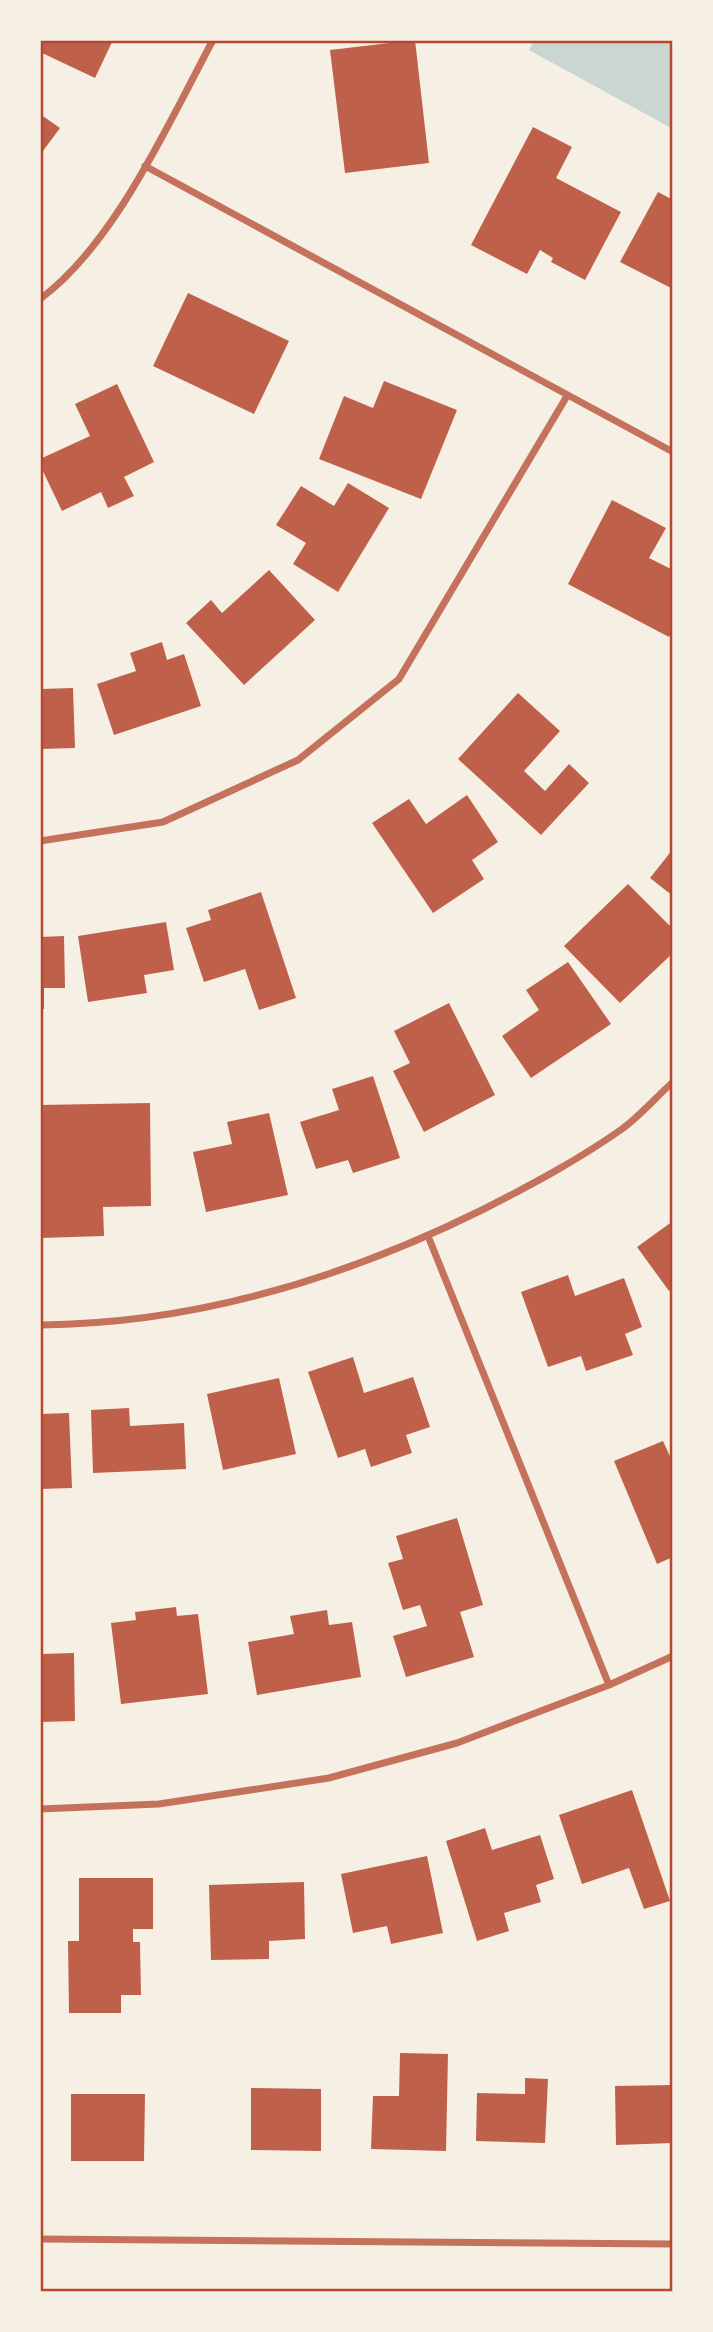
<svg xmlns="http://www.w3.org/2000/svg" width="713" height="2332" viewBox="0 0 713 2332" font-family="Lato,sans-serif">
<rect width="100%" height="100%" fill="#f6efe4"/>
<path fill="#c9d6d2" d="M534,40H673V129L529,50Z"/>
<path fill="#bf614a" d="M40,40H113L95,78L40,52Z
M415,40L429,163L345,173L330,50Z
M40,114L60,128L40,155Z
M533,127L572,147L556,178L621,212L585,280L551,262L553,258L540,250L527,274L471,245Z
M658,192L673,200V289L620,262Z
M188,293L289,341L254,414L153,366Z
M384,381L457,410L421,499L319,459L344,396L373,408Z
M117,384L154,462L124,477L134,496L108,508L101,492L62,511L40,465V459L90,436L75,404Z
M348,483L389,508L338,592L293,564L306,543L276,525L301,486L334,506Z
M612,500L666,528L649,558L673,570V629L669,637L568,584Z
M269,570L315,620L244,685L186,623L211,600L222,613Z
M162,642L167,660L184,654L201,706L114,735L97,684L136,671L130,653Z
M73,688L75,748L40,749V689Z
M518,693L560,731L524,771L545,791L569,764L589,783L541,835L458,759Z
M467,795L498,842L472,860L484,879L433,913L372,823L409,799L426,824Z
M673,849V896L650,878Z
M628,884L673,929V953L620,1003L564,946Z
M261,892L296,998L259,1010L245,969L204,982L186,928L211,920L208,910Z
M166,922L174,970L144,975L147,993L88,1002L78,936Z
M64,936L65,988H44V1009H40V937Z
M568,962L611,1024L531,1078L502,1036L539,1010L526,990Z
M449,1003L495,1095L424,1132L393,1071L410,1063L394,1031Z
M373,1076L400,1158L353,1173L348,1160L316,1169L300,1122L339,1110L332,1089Z
M150,1103L151,1206L103,1207L104,1236L40,1238V1105Z
M269,1113L288,1195L206,1212L193,1152L232,1144L227,1122Z
M673,1221V1288L669,1291L637,1247Z
M568,1275L575,1296L624,1278L642,1327L625,1334L633,1355L586,1371L581,1356L548,1367L521,1292Z
M353,1357L364,1393L413,1377L430,1427L406,1435L412,1453L371,1467L365,1449L338,1458L308,1372Z
M279,1378L296,1454L223,1470L207,1394Z
M129,1408L130,1426L184,1423L186,1469L93,1473L91,1410Z
M69,1413L72,1488L40,1489V1414Z
M663,1441L673,1463V1557L657,1564L614,1461Z
M457,1518L483,1605L460,1612L474,1657L406,1677L393,1636L427,1626L420,1605L403,1610L388,1563L403,1559L396,1536Z
M176,1607L177,1616L198,1614L208,1694L121,1704L111,1623L136,1620L135,1612Z
M327,1610L329,1625L352,1622L361,1677L257,1695L248,1642L294,1634L290,1616Z
M74,1653L75,1721L40,1722V1654Z
M632,1790L670,1901L644,1909L629,1868L582,1884L559,1815Z
M485,1828L492,1850L540,1835L554,1879L536,1885L541,1902L504,1913L509,1931L477,1941L446,1841Z
M427,1856L443,1933L391,1944L387,1926L353,1933L341,1874Z
M79,1878H153V1929H133V1942H140L141,1995H121V2013H69L68,1941H79Z
M304,1882L305,1939L269,1941V1959L211,1960L209,1885Z
M400,2053L448,2054L446,2151L371,2149L373,2096H399Z
M525,2078L548,2079L545,2143L476,2141L477,2093L525,2094Z
M673,2085V2143L616,2145L615,2086Z
M251,2088L321,2089V2151L251,2150Z
M71,2094H145L144,2161H71Z"/>
<g fill="none" stroke-linecap="round" stroke-linejoin="round">
<path stroke="#c5725c" stroke-width="7" d="M145,166L673,452
M40,299C115,244 169,122 213,40
M40,841L163,822L298,760L399,679L567,396
M428,1236L609,1685
M40,1325C196,1324 345,1278 484,1209C531,1185 578,1160 622,1129C640,1116 656,1097 673,1082
M40,1809L159,1804L329,1778L457,1743L609,1685L673,1656
M40,2239L673,2244"/>
</g>
<rect width="713" height="2332" fill="none" stroke="#f6efe4" stroke-width="84"/>
<rect x="42" y="42" width="629" height="2248" fill="none" stroke="#b5482f" stroke-width="2.5"/>
</svg>
